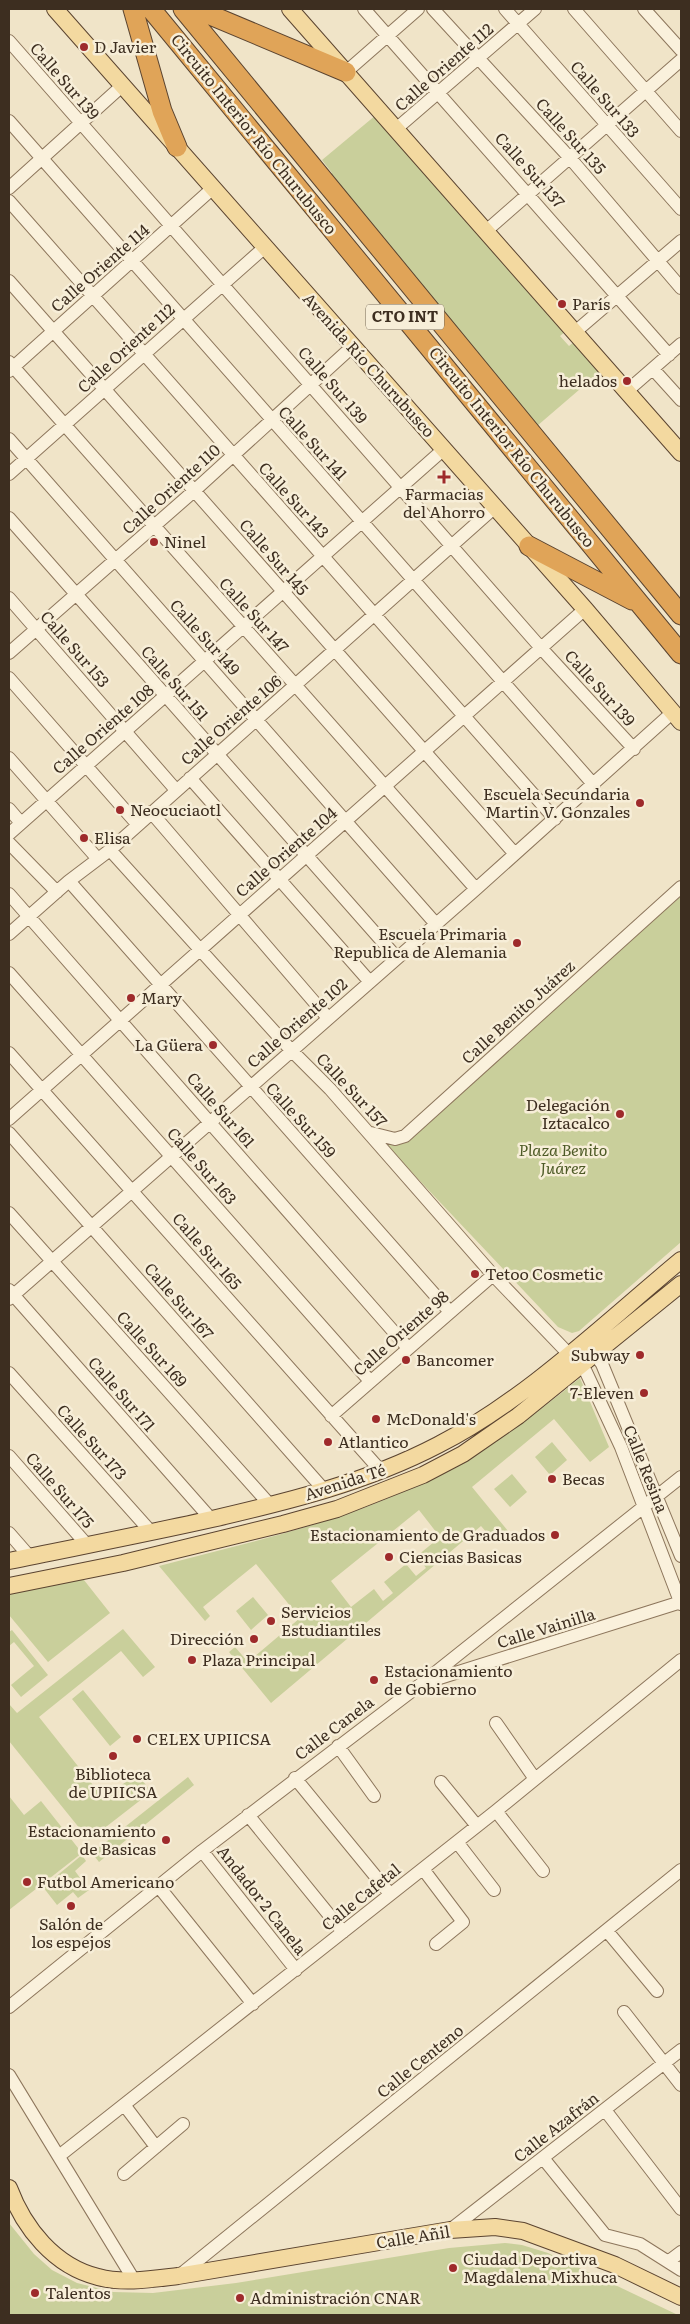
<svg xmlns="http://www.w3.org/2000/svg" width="690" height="2324" viewBox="0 0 690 2324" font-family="Literata,serif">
<rect width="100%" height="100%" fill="#f0e4c8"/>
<path fill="#c9cf9b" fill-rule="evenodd" d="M376,115L566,331L560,336L569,346L575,341L601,371L537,426L330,175L332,173L322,160Z
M681,896V1242L579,1331L572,1333L558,1327L385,1144L400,1143Z
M580,1378L609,1447L590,1462L554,1419L472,1487L508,1531L495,1542L481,1526L271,1703L229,1652L235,1647L248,1662L300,1618L256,1564L203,1607L210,1616L205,1621L159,1566C233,1546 310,1530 381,1501C454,1472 519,1428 580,1378ZM419,1510L440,1537L417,1556L426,1568L416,1576L406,1564L384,1582L393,1593L383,1601L374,1589L351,1607L331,1581Z
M552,1442L567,1460L550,1475L535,1457Z
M512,1474L527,1492L510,1507L494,1489Z
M80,1575L110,1613L48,1662L9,1615V1590Z
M253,1597L268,1615L251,1630L236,1611Z
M123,1629L155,1667L143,1677L121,1651L39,1717L104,1799L137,1773L151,1792L89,1840L9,1741V1704L17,1713Z
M12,1630L48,1675L21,1697L11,1685L34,1666L14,1642L9,1646V1632Z
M83,1690L121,1737L110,1746L72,1699Z
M188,1777L194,1785L99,1862L92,1853Z
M9,1796L24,1815L41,1801L82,1853L9,1910Z
M82,1855L86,1861L75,1871L89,1890L78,1898L73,1892L57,1905L43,1887Z
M9,2223L34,2254L52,2270L77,2283L113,2292L153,2293L236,2283L449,2248L505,2243L522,2245L548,2253L678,2315H9Z"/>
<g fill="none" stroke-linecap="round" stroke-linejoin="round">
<g stroke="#8d765c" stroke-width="14">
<path id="minor" d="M364,9L669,355
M433,9L570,158L681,288
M505,9L681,209
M574,9L681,131
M644,9L681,50
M9,41L541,648L634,749
M346,72L418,9
M9,121L594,785
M396,129L535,9
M9,188L123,85
M9,201L555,819
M486,231L681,60
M9,281L515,854
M575,332L681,241
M9,362L476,889
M653,369L681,400
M9,371L213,188
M627,391L681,344
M9,439L436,924
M9,474L265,247
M9,518L397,958
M9,598L176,790
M9,653L194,491L353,346
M9,678L138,825
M9,758L97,858
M190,778L370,982
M9,809L21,823
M151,812L328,1018
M9,834L444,449
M9,843L57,892
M110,850L290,1049L330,1089L493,1275L586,1372L621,1447L681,1604
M69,881L450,1312
M9,894L408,1348
M9,934L69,881L110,850L495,507
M9,973L370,1381
M9,1053L381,1471
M9,1119L585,609
M9,1133L325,1491
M371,1133L395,1139L405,1136L681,887
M9,1213L271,1506
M9,1290L211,1519
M9,1299L476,889L673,712
M590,1348L602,1364L681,1556
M9,1373L152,1533
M331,1416L493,1275
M9,1456L88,1546
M9,1533L30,1557
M430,1681L681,1602
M496,1723L535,1779
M338,1746L374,1796
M295,1778L390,1894
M441,1782L477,1826
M496,1811L543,1871
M248,1815L343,1932
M457,1842L494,1890
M202,1851L296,1970
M423,1869L463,1922L436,1944
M159,1887L253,2004
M607,1931L657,1991
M9,2007L202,1851L421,1684L681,1477
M624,2012L681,2085
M9,2075L134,2280
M125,2106L156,2147
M605,2110L681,2209
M59,2156L496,1811L681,1660
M543,2158L605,2235L640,2244L681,2270
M124,2174L183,2124
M450,2230L681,2050
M669,2261L681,2252
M180,2275L681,1870"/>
</g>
<g stroke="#5b4430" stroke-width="18">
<path id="major" d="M55,9L585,609L681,722
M290,9L681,453
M9,1561C77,1547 145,1534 212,1519C290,1501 367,1482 438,1445C525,1401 606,1322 681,1260
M9,1586L123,1563L283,1524L337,1509L423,1475L463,1454L518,1416L681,1284
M9,2188C24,2228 54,2266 98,2277C123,2284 153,2279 178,2276L450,2230L495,2227L523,2231L615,2265L681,2297"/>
</g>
<g stroke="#5b4430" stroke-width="21">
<path id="highway" d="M133,9L162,111L177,147
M151,9L681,654
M183,9L681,615
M196,9L346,72
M529,546L632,600"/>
</g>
<use href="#minor" stroke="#faf1dc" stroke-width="12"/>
<use href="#major" stroke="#f3d9a0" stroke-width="16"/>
<use href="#highway" stroke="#e0a458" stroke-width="19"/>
</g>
<g fill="#9e2a2b" stroke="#f7eed8" stroke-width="2">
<circle cx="84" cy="47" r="5"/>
<circle cx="562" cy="304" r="5"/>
<circle cx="627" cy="381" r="5"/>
<path d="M441.5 469.5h5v5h5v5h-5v5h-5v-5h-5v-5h5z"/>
<circle cx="154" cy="542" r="5"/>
<circle cx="640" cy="803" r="5"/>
<circle cx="120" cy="810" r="5"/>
<circle cx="84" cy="838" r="5"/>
<circle cx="517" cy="943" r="5"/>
<circle cx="131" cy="998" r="5"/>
<circle cx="213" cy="1045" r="5"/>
<circle cx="620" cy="1114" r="5"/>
<circle cx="475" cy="1274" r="5"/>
<circle cx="640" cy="1355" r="5"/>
<circle cx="406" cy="1360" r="5"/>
<circle cx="644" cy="1393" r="5"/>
<circle cx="376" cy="1419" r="5"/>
<circle cx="328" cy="1442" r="5"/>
<circle cx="552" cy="1479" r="5"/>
<circle cx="555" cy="1535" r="5"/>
<circle cx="389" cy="1557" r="5"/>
<circle cx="271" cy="1621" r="5"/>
<circle cx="254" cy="1639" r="5"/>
<circle cx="192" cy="1660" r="5"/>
<circle cx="374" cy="1680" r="5"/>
<circle cx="137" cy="1739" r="5"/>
<circle cx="113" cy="1756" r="5"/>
<circle cx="166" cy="1840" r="5"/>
<circle cx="27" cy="1882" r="5"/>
<circle cx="71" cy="1906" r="5"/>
<circle cx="453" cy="2268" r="5"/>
<circle cx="35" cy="2293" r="5"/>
<circle cx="240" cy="2298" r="5"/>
</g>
<g text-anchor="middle" stroke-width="5" stroke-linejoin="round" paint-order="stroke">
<rect fill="#f7eed8" stroke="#756857" stroke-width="1" x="366" y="304.5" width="78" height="25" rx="4"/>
<g font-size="15" font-weight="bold" fill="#3d2e20">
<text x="405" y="322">CTO INT</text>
</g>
<g font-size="16" fill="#3d2e20" stroke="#f7eed8" text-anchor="start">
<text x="94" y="53">D Javier</text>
<text x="572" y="310">París</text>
<text x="617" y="387" text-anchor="end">helados</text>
<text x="444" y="500" text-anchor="middle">Farmacias<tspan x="444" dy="18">del Ahorro</tspan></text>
<text x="164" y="548">Ninel</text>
<text x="630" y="800" text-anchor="end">Escuela Secundaria<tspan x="630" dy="18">Martin V. Gonzales</tspan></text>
<text x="130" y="816">Neocuciaotl</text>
<text x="94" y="844">Elisa</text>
<text x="507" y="940" text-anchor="end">Escuela Primaria<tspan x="507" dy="18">Republica de Alemania</tspan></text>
<text x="141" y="1004">Mary</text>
<text x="203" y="1051" text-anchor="end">La Güera</text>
<text x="610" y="1111" text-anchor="end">Delegación<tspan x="610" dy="18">Iztacalco</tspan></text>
<text x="485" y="1280">Tetoo Cosmetic</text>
<text x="630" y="1361" text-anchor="end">Subway</text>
<text x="416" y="1366">Bancomer</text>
<text x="634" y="1399" text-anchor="end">7-Eleven</text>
<text x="386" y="1425">McDonald's</text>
<text x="338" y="1448">Atlantico</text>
<text x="562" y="1485">Becas</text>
<text x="545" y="1541" text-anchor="end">Estacionamiento de Graduados</text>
<text x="399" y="1563">Ciencias Basicas</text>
<text x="281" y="1618">Servicios<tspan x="281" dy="18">Estudiantiles</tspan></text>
<text x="244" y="1645" text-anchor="end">Dirección</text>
<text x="202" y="1666">Plaza Principal</text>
<text x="384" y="1677">Estacionamiento<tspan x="384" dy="18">de Gobierno</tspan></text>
<text x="147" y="1745">CELEX UPIICSA</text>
<text x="113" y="1780" text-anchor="middle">Biblioteca<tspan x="113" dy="18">de UPIICSA</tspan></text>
<text x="156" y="1837" text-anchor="end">Estacionamiento<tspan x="156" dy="18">de Basicas</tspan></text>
<text x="37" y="1888">Futbol Americano</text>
<text x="71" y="1930" text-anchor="middle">Salón de<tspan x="71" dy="18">los espejos</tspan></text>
<text x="463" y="2265">Ciudad Deportiva<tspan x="463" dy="18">Magdalena Mixhuca</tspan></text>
<text x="45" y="2299">Talentos</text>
<text x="250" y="2304">Administración CNAR</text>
</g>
<g font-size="16" fill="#3d2e20" stroke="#f7eed8">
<text transform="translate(444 67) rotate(-41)" y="6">Calle Oriente 112</text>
<text transform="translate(65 81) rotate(49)" y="6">Calle Sur 139</text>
<text transform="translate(605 99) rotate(49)" y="6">Calle Sur 133</text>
<text transform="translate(254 134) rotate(51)" y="6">Circuito Interior Río Churubusco</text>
<text transform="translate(571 136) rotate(48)" y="6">Calle Sur 135</text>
<text transform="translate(530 170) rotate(48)" y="6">Calle Sur 137</text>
<text transform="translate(100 268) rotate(-41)" y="6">Calle Oriente 114</text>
<text transform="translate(126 348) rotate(-42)" y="6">Calle Oriente 112</text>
<text transform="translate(369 365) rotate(48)" y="6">Avenida Río Churubusco</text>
<text transform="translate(333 385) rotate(49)" y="6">Calle Sur 139</text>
<text transform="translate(313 443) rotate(48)" y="6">Calle Sur 141</text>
<text transform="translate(512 447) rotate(51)" y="6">Circuito Interior Río Churubusco</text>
<text transform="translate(171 489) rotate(-42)" y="6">Calle Oriente 110</text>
<text transform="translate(294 500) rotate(48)" y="6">Calle Sur 143</text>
<text transform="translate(274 557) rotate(49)" y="6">Calle Sur 145</text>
<text transform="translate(254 615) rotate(48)" y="6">Calle Sur 147</text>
<text transform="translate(205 637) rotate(48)" y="6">Calle Sur 149</text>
<text transform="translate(75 649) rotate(49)" y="6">Calle Sur 153</text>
<text transform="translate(175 683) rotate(49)" y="6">Calle Sur 151</text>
<text transform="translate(600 688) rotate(48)" y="6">Calle Sur 139</text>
<text transform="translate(231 720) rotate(-41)" y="6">Calle Oriente 106</text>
<text transform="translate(103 729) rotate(-41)" y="6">Calle Oriente 108</text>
<text transform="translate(286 852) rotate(-41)" y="6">Calle Oriente 104</text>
<text transform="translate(518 1012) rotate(-42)" y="6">Calle Benito Juárez</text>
<text transform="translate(297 1023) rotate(-41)" y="6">Calle Oriente 102</text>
<text transform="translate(352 1090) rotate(47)" y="6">Calle Sur 157</text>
<text transform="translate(221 1110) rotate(49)" y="6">Calle Sur 161</text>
<text transform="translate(301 1120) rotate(48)" y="6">Calle Sur 159</text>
<text transform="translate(202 1166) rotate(49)" y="6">Calle Sur 163</text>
<text transform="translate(207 1251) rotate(49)" y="6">Calle Sur 165</text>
<text transform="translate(179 1301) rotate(49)" y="6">Calle Sur 167</text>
<text transform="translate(401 1333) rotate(-41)" y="6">Calle Oriente 98</text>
<text transform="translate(152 1349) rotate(48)" y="6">Calle Sur 169</text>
<text transform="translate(122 1394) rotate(49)" y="6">Calle Sur 171</text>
<text transform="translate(92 1442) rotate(48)" y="6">Calle Sur 173</text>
<text transform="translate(646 1469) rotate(68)" y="6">Calle Resina</text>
<text transform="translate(345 1482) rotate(-18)" y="6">Avenida Té</text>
<text transform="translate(60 1490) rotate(49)" y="6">Calle Sur 175</text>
<text transform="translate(546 1628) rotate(-17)" y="6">Calle Vainilla</text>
<text transform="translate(334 1728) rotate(-37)" y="6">Calle Canela</text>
<text transform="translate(361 1897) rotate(-39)" y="6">Calle Cafetal</text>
<text transform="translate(262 1900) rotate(52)" y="6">Andador 2 Canela</text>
<text transform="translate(420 2061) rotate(-39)" y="6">Calle Centeno</text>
<text transform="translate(556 2127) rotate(-38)" y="6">Calle Azafrán</text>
<text transform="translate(413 2237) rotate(-9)" y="6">Calle Añil</text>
</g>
<g font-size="16" font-style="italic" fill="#4d5a26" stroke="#f7eed8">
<text x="563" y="1156">Plaza Benito<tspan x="563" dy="18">Juárez</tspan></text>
</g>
</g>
<rect width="690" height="2324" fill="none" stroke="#3d2e20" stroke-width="20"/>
</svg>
